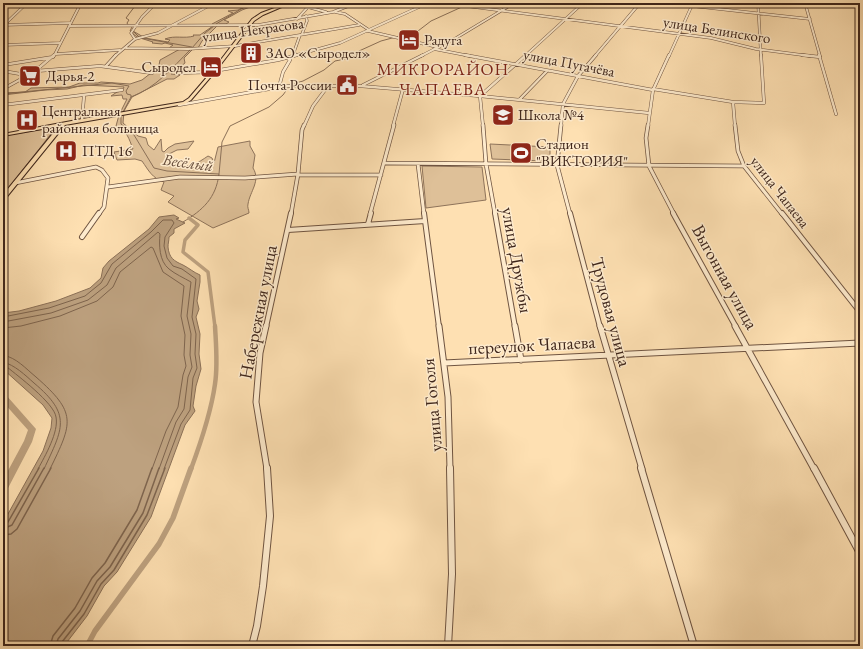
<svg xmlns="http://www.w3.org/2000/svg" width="863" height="649" viewBox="0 0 863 649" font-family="'EB Garamond',serif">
<rect width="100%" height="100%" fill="#fee0b2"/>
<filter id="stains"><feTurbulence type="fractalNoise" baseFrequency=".005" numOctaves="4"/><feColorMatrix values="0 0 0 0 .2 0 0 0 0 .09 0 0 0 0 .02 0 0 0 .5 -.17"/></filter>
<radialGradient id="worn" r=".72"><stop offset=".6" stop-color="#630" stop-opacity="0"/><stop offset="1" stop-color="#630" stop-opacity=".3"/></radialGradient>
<path fill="#dec098" stroke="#8e735a" d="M252,3H261L242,10L224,20L229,22L226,24H219L202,41L198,48L193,49L184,58L185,63L171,74L180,75L174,79H167L132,97L124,111L123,123L138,136L146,138L148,145L154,150L161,139L162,151L164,152L168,148L175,144L194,141L188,149L177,150L169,154L170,157L177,161L176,164C188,169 198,163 208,156L212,158L214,163L218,147L250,141V146L255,155L253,168C261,181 250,191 248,204C247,207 249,210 249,213L213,228L168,202L174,196L161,190L164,182C152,178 149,171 142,161L135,159L117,160L114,152L133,149C129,139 127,130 116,126L119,115L127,99H123L122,95L111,96L117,92L122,91L124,87L84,85L67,89L45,90L3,95V93L25,92L31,88L69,87L80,83H98L101,82L130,84L142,80L151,73L159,65L160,60L180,49L169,48L173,45L165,43L162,44L152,43L153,42L137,37L132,33L133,31L145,38L168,42L170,40L165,39C175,35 184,39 194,36L193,35H200L213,26L212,24L233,13L228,11L238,10Z
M50,128H54V130L3,195V136Z
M490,144L550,147V160H544V161L492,159Z
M422,166L482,167L486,200L426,208Z"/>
<path fill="#bda17f" stroke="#8b7057" d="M174,215L179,218L176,219L185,223L174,229V233L169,237C169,241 168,243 168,247C169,258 174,261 183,265C189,268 193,272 200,275V282L197,301L199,309L196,317L200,334L199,354L201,369L196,386L193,406L195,411L185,425L151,517L117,572L104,586L87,616L64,646H3V523L43,451L51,428L52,418L43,405L3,369V313L19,311L56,301L90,288L101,278L103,268L109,261L149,229L159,217Z"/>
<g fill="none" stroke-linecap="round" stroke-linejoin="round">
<path stroke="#7e644d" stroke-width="1" d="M3,317L49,308L85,296L101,283L112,264L151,232L163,220H172L174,223L165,237L164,246L167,258L173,266L182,269L196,279L192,317L196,334L195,354L197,368L193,378L190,410L181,424L164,469
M3,322L51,313L88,300L107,285L116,268L158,232L160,234C159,245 159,261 169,269C175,274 184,278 191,282L187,316L191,334L190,355L192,367L188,377L184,409L176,422L159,469
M3,328L21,326L60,316L97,301L113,287L120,272L151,247L153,248L163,272L184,286L181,316L185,335L184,355L186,366L183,375L178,407L166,431L152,469
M3,355C17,358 25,368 36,377C77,413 73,422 50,469
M3,362C15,365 25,375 34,383C72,415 63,428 44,469
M3,367H7C18,376 54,403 56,417C59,432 45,456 38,469"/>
<path stroke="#7e644d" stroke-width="1.5" d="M3,524L8,522L39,468
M3,529L12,525L44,468
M3,535L11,534L17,529L51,468
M50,646L53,636L75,608L92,578L105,563L137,510L152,468
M56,646L58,639L80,611L97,581L110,567L143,513L159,468
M61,646L62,642L84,614L101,584L114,570L147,515L165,468"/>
<path stroke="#8b7057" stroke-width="1" d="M216,24L241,9L256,3
M128,25L127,23L129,20L126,18L135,6L134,3
M132,27L130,31L134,32L139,37
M142,38L192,47
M192,48L205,33L214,26
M289,85L303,81L324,70L335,61L350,58L359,51L381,41L418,31L431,21L464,6
M3,94L112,83L129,86L126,91L127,94L131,95V97L123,112
M131,97C156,88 172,68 190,50
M121,115V124L134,135L154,168L167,171L219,174C216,198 203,210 183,222
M219,174L222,142L230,126L269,107L283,95L288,88"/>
<path stroke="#bda17f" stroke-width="3.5" d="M189,218L198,225L185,240L183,252L208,272L215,327"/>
<path stroke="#bda17f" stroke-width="4.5" d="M191,469C201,442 211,413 215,384C218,365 216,345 215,326"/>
<path stroke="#bda17f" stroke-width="5.5" d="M87,646L95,631L159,544L173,518L191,468"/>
<path fill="#bda17f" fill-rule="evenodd" d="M3,394L6,395L36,429L32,442L6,492L3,493V480L24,441L28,430L3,402Z"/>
<g stroke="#6f5441" stroke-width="3">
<path id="minor-far5" d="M3,3H7
M270,3L286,4
M443,3L711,38L756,49L810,56
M665,3L810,19
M758,3L761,56
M805,3L820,56
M287,4L304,6L326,12
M79,6L110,3
M335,12L345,14L369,30
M297,19L308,7
M3,25L70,23
M4,25L27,3
M69,26L258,25L333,12L356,3
M368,31L437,47
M302,34L307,21L306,16
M135,39L158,33L214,3
M135,39L131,33L142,17L156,3
M3,45L60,43
M126,48L188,49L235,46L359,25
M434,49L470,56
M56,54L120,50
M296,55L294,52L300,35
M54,56L81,3
M115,56L135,39
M293,56L340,43L428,3
M421,56L456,38L514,3
M525,56L583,3
M595,56L640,3
M669,56L693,3"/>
</g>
<g stroke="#6f5441" stroke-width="3.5">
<path id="minor-far4" d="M465,55L653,90
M802,55L820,57
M819,55L836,114
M3,65L53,57
M106,66L116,55
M3,71L26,75
M36,71L100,66L152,73
M214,71L278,60L297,55
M177,73L213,72
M363,85L423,55
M279,87L283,72L290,60L287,57
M3,89L34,72L54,55
M653,89L733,102
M480,96L483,126
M480,96L526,55
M519,100L547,71
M3,105L122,90
M179,105L286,86H360L480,96L649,113
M82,120L84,96
M304,126L313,106L328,86
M393,126L403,89
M561,126L563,104L578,76L596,55
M648,126L653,90L669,55
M735,126L733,102L764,103L761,55"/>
</g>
<g stroke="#6f5441" stroke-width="4.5">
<path id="minor-far3" d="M483,125L486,164L495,214
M561,125L557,165L570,214
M648,125L646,138L649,166L674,214
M735,125L738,151L744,166L782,214
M385,163L744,166
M418,164L424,214
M298,175H381
M15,183L96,167L102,170L108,178L104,207L99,214
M108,187L180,177L245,178L298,174
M291,214L298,174L302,130L304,125
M370,214L394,125"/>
</g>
<g stroke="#6f5441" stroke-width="6">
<path id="minor-far2" d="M424,213L439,327
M495,213L515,327
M570,213L600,327
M673,213L736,327
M782,213L860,312
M368,224L371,213
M288,230L425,221
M82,237L99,213
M3,268V274
M266,327L291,213"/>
</g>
<g stroke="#6f5441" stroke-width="7">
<path id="minor-far1" d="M266,326L260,353L256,402L267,469
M439,326L448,397L450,469
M515,326L521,360
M600,326L642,469
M735,326L814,469
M444,363L860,343"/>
</g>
<g stroke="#6f5441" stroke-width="8">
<path id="minor" d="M641,468L694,646
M814,468L860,553
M252,646L257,626L263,586L270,516L267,468
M448,646L452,574L450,468"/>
</g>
<g stroke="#3f261b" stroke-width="2">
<path id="primary" d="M288,3H291L263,15L254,21L215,72L191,100L185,104L65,125L5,199L3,200V195L59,126L3,136V134L82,119L183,102L189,98L213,70L252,19L261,13Z"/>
</g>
<use href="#minor-far5" stroke="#feebcd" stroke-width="2"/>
<use href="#minor-far4" stroke="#feebcd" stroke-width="2.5"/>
<use href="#minor-far3" stroke="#feebcd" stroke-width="3"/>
<use href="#minor-far2" stroke="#feebcd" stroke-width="4"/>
<use href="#minor-far1" stroke="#feebcd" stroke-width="5"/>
<use href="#minor" stroke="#feebcd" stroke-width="6"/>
<use href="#primary" fill="#fee0b2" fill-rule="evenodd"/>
</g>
<defs>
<g id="hotel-square" transform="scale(1.15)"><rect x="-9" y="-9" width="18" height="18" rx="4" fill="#8f2418" stroke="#feebcd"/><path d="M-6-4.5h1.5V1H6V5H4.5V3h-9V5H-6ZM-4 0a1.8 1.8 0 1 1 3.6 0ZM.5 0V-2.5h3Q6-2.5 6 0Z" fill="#fff"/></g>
<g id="building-square" transform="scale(1.15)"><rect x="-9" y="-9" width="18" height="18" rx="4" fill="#8f2418" stroke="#feebcd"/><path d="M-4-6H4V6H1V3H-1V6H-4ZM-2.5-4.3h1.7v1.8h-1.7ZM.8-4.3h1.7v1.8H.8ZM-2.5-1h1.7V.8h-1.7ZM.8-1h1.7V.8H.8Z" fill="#fff"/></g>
<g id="supermarket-square" transform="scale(1.15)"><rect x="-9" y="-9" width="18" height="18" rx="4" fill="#8f2418" stroke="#feebcd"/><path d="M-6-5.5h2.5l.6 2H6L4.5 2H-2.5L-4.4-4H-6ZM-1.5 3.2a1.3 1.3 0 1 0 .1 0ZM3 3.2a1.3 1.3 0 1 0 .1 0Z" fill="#fff"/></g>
<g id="civic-square" transform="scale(1.15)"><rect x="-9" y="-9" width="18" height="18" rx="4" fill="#8f2418" stroke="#feebcd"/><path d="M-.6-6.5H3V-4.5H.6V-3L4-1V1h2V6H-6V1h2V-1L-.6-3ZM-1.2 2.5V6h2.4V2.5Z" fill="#fff"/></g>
<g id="school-square" transform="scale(1.15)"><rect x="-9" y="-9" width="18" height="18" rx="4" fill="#8f2418" stroke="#feebcd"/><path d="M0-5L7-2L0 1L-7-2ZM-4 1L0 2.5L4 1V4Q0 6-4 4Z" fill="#fff"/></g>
<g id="hospital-square" transform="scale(1.15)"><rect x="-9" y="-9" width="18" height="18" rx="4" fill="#8f2418" stroke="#feebcd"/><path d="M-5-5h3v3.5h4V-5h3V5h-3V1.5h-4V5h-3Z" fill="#fff"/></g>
<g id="stadium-square" transform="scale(1.15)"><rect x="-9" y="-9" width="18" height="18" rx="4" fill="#8f2418" stroke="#feebcd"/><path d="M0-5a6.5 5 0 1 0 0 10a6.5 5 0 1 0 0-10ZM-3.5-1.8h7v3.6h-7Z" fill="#fff"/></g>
</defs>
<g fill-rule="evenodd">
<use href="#hotel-square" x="409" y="40"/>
<use href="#building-square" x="251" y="53"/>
<use href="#hotel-square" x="211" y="67"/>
<use href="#supermarket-square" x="30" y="76"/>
<use href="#civic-square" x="347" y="85"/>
<use href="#school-square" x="503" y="115"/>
<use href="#hospital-square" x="27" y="120"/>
<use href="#hospital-square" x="66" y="151"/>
<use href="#stadium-square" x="521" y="153"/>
</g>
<g text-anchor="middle" stroke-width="3" stroke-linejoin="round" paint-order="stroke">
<g font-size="15" fill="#3f261b" stroke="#feebcd">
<text transform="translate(253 30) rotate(-8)" y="5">улица Некрасова</text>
<text transform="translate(717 30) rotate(9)" y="5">улица Белинского</text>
<text transform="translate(569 63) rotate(11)" y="5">улица Пугачёва</text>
<text transform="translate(780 192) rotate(52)" y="5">улица Чапаева</text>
</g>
<g font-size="15" fill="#3f261b" stroke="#feebcd" text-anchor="start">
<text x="424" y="45">Радуга</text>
<text x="266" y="58">ЗАО «Сыродел»</text>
<text x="196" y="72" text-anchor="end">Сыродел</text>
<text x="46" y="81">Дарья-2</text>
<text x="332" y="90" text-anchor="end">Почта России</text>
<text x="42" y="116">Центральная<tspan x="42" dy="17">районная больница</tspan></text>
<text x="518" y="120">Школа №4</text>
<text x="536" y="149">Стадион<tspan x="536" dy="17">"ВИКТОРИЯ"</tspan></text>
<text x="82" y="156">ПТД 16</text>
</g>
<g font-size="16" font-style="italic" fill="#654b39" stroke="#feebcd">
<text transform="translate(188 162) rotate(8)" y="6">Весёлый</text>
</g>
<g font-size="17" letter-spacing="1" fill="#7a1f14" stroke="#feebcd">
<text x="443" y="75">МИКРОРАЙОН<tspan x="443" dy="20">ЧАПАЕВА</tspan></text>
</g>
<g font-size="18" fill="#3f261b" stroke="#feebcd">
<text transform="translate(517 260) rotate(80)" y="6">улица Дружбы</text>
<text transform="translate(725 277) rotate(61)" y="6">Выгонная улица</text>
<text transform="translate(258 312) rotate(-79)" y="6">Набережная улица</text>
<text transform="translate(611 312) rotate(75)" y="6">Трудовая улица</text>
<text transform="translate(532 345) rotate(-3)" y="6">переулок Чапаева</text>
<text transform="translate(432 405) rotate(-95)" y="6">улица Гоголя</text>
</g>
</g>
<rect width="863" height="649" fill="none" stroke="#fee0b2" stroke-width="16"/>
<rect x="4" y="4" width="855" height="641" fill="none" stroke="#3f261b" stroke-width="2"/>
<rect x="8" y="8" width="847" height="633" fill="none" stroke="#3f261b"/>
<rect width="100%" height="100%" filter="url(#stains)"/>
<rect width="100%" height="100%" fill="url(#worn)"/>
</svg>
